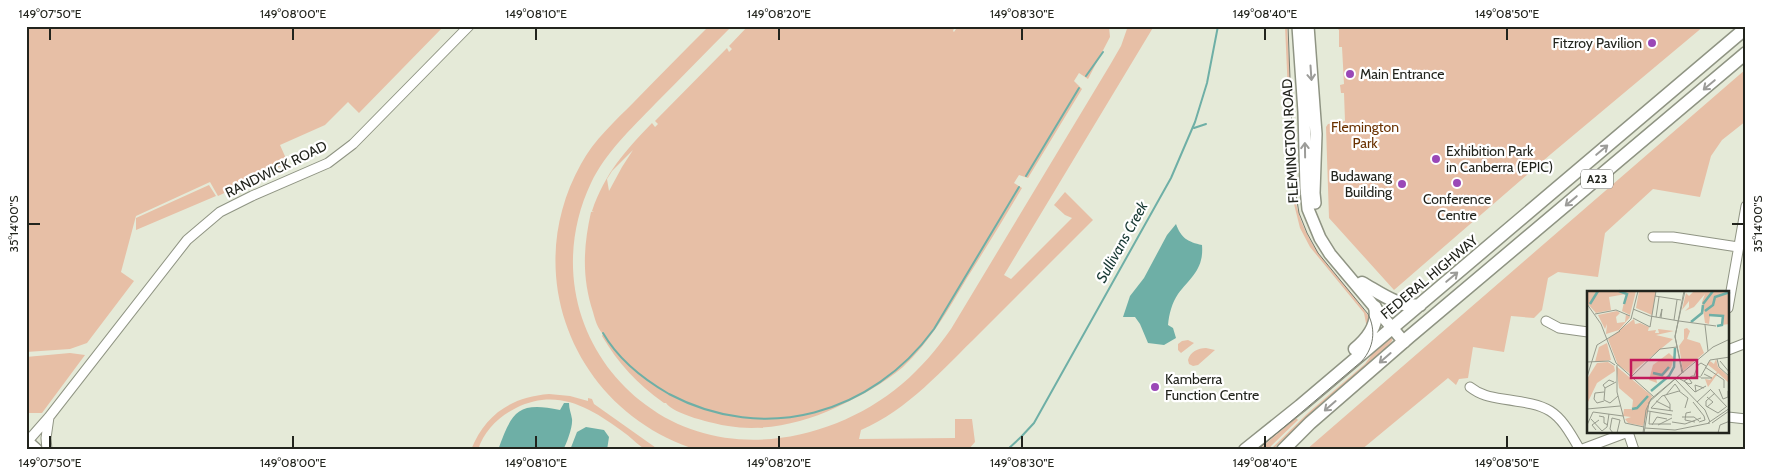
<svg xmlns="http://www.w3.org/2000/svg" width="1772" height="476" viewBox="0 0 1772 476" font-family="Cabin,sans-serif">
<rect width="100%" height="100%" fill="#e5ead8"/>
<path fill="#e7bfa6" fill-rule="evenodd" d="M26,26H444L359,113L348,102L325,125L280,145L288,163L218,196L210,182L136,216L121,272L134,281L87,343L70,349L26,352Z
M709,26H732C706,52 681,78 655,104C631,129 606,152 591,183C571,225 567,273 582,318C594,353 616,383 646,405C723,463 832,443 902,384C921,368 936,350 951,329L1110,65L1121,46L1128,26H1154L1004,275L1011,279L1072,218L1065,215L1054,205L1065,192L1093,220C1055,258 1017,296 979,334C943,369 908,410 861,430L859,439L955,438V419H972L975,442L968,450H698C577,413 518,277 581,164C594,140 615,121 634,102C659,76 684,51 709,26Z
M748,26H955L953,31L954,32L958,26H1109L1110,37L1088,79L1079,73L1074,81L1082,89L1028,178L1019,175L1014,183L1022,188C1004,218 986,248 967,278C948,310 930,342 903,367C883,384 859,397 835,408C803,423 764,432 728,426C714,424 673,414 666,403H664C637,384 618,363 602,336L603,334C598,329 595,320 593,312C582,278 583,248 591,212L594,211H592C605,173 625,151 652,123L655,127L658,124L655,121L727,48L729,52L732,49L729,46ZM633,150L622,167L609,191L607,179L612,171Z
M1285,26H1287L1291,95L1288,93Z
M1335,26H1704L1551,154L1394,290L1329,218L1326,127L1328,124L1345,121L1344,93H1341L1340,85L1344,84L1342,47H1339V30Z
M1746,69V121L1722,140L1711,156L1700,197L1653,189L1605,233L1598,277L1558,272L1548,278L1542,310L1534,318L1511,316L1504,352L1473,347L1468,378L1459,379L1456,385L1448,378L1361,450H1306Z
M209,185L216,196L136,230V218Z
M1295,199C1306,253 1339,273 1367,314L1371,321L1367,328L1364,313L1310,247L1300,228L1293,200Z
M1392,333L1393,336L1392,341L1384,350L1341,387L1297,431L1286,437L1272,450H1270L1308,413L1365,364L1375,350Z
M1188,340L1194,343L1181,353L1178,350V344L1182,341Z
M1206,348L1215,350L1198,365L1193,366L1189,364L1188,360C1190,352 1198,348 1206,348Z
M70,353L85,355L42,413H27L26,357Z
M549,394L570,396L588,401V398L592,399L594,404L659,450C656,450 651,451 648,450C640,448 632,438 626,434C592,409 559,387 516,408C498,417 484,431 478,450H471C485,414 512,397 549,394Z
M1296,418L1298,420L1267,450H1258Z"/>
<path fill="#6eafa6" d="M1176,224C1181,238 1188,242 1202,245C1204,269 1191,277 1178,294C1172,303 1169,314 1168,325L1173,328L1176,338L1164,345L1148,343L1140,324L1135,317H1123L1130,296L1144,278L1167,235Z
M564,403H569C569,409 571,413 572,419C573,426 567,443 563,450H498C512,412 517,401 560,410Z
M586,427L604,430L609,437L607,450H570L577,432Z"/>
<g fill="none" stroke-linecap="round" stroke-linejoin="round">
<path stroke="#6eafa6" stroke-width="2" d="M1086,76L1103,52
M1194,128L1206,124
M1026,176L1079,88
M603,333C618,359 643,379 669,394C765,445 872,414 934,329L1019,187
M1007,450L1021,437L1034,423L1171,178L1195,122L1207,83L1218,26"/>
<g stroke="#8f9483" stroke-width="11">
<path id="minor" d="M1653,237H1673L1738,247
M1728,308L1746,206
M1546,321L1559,328L1588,332
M1728,350L1746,343
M1470,387C1480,395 1490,397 1503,399C1550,406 1556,407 1580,450
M1728,417L1746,419
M27,442L49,417L187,240L220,212L252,196L328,163L353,144L469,26
M47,450L46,438L49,417
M1580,450L1628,432L1634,450"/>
</g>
<g stroke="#8f9483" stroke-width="14">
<path id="major" d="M1298,26L1304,112L1306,188L1308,209L1320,238L1330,254L1404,342
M1308,26L1316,134L1314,193L1315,203"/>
</g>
<g stroke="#8f9483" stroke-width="15">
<path id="highway" d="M1362,283C1380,293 1399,308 1420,305
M1355,349C1367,339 1379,324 1375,307
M26,441L36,450
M1245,450L1300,406L1746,28
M1283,450L1310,423L1409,337L1746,53"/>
</g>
<use href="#minor" stroke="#fff" stroke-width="9"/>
<use href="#major" stroke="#fff" stroke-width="11"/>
<use href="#highway" stroke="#fff" stroke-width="12"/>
<path stroke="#75796d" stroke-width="1" d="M1257,450L1362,361C1374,347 1376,330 1368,314L1318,253L1307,233L1299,213L1294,183L1288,26"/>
</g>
<defs><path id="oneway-shaft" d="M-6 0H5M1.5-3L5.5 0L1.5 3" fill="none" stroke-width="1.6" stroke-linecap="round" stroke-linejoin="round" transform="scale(1.25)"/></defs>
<g stroke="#9c9c99">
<use href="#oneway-shaft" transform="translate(1311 73) rotate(86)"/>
<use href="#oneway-shaft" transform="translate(1709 85) rotate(140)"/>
<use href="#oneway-shaft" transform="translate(1305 150) rotate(-91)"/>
<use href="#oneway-shaft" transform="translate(1602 150) rotate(-40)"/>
<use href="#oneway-shaft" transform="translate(1571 201) rotate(140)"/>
<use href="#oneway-shaft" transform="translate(1452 277) rotate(-40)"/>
<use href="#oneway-shaft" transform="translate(1385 358) rotate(139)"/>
<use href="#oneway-shaft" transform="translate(1330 406) rotate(139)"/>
</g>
<path fill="none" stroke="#22241d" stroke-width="2" d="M50,28V40M293,28V40M536,28V40M779,28V40M1022,28V40M1265,28V40M1507,28V40M28,224H40M1732,224H1744M50,436V448M293,436V448M536,436V448M779,436V448M1022,436V448M1265,436V448M1507,436V448"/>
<g fill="#9a48b7" stroke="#fff" stroke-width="2">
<circle cx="1652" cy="43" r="5"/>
<circle cx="1350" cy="74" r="5"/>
<circle cx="1436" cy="159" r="5"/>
<circle cx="1457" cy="183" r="5"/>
<circle cx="1402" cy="184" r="5"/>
<circle cx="1155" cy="387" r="5"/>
</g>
<g text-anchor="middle" stroke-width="4.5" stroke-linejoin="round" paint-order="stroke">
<rect fill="#fff" stroke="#646661" stroke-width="1" x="1581" y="169.5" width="32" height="19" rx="4"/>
<g font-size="12" font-weight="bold" fill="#22241d">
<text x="1597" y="183">A23</text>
</g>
<g font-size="14" fill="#22241d" stroke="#fff" text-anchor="start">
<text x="1642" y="48" text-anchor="end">Fitzroy Pavilion</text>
<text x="1360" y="79">Main Entrance</text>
<text x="1446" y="156">Exhibition Park<tspan x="1446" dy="16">in Canberra (EPIC)</tspan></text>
<text x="1392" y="181" text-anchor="end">Budawang<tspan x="1392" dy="16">Building</tspan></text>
<text x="1457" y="204" text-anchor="middle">Conference<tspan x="1457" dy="16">Centre</tspan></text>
<text x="1165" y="384">Kamberra<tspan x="1165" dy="16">Function Centre</tspan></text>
</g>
<g font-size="14" fill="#6a3100" stroke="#fff">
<text x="1365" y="132">Flemington<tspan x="1365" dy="16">Park</tspan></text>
</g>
<g font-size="14" fill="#22241d" stroke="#fff">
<text transform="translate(1290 141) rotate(-93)" y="5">FLEMINGTON ROAD</text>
<text transform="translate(276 169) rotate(-26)" y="5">RANDWICK ROAD</text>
<text transform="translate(1429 277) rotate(-40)" y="5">FEDERAL HIGHWAY</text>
</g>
<g font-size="15" font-style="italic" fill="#173833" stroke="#fff">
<text transform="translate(1122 242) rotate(-61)" y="5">Sullivans Creek</text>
</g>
</g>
<g transform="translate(1587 291)">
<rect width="142" height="142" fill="#e5ead8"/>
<path d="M0,0H49L43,24L35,20L39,3L22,6L24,19L9,22L0,12ZM52,0H69L65,24L49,17ZM107,0H142V33L135,34L137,25L133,24L123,25L122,33L118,32L115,11L118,3L107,16L98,20L102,16V10L95,19L99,2L102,5ZM30,20L33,22L29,26L30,32L38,31L39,23L43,26L32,39L19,43L20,33L18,38L11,24ZM47,28L48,33L53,32L62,36L61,40L69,39L68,42H72L71,38L87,40L69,44L86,48L49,78L45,84L31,74L21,48ZM100,37L103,40L100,48L113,52L117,62L96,80L92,55L97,48V38ZM20,52L24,69L8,71L12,56ZM82,62L86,66L88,63L84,77L76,85L80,86H69L70,92L62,89L66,74ZM129,68L131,76L142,86V92L131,82L121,96L118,88L123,89L130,81L120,73L123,70L127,73ZM21,71L27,75L28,80L10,92L0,113V88L10,72ZM29,75L65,105L56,135L41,132L38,128L44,126L36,125L37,118H45L46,109L32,97Z" fill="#e7bfa6"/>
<path fill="none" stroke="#6eafa6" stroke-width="2.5" d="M32,0L40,3L37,13M3,13L11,0M116,13L126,0M118,20L126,14L128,6L143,1M122,24L136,25L135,34L130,35M104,31L115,22L116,14M66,82L75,84L82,76M64,100L82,85L87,76L88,57M45,118L50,117L61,105"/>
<path fill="none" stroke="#979b8d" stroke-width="1" d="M68,5L94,9M0,13L14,33L29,72L67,106M46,18L63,25L92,30M8,23L29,19L43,25M69,26L72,6M73,26L75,18L74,27M46,27L63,36L69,0M87,29L90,9M92,30L129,35M118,34L121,60M32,40L44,28L51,0M130,68L132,76L143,86M133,70L143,82M0,71L22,70L28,74M30,74V101L38,132L57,136M118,76L137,89V97M96,82L88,46L97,0M45,85L73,58L90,56M107,85L111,74L114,72L119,75M114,85L123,69L143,66M0,86L10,54L33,40M114,86L105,85L97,90L108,101L119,95M114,87H125L117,83M88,88L118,119L123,131M93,88L102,93L105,92L101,86M29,91L18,97L17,109L23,112L31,105M18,97L16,94L22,89L27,91M123,98L140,116M132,98L136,108L141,106V100M17,101L8,102L7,108L10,112L17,110M109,101L108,94L117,97M128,102L119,110V115L131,122L139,116M77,104L83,113V120M79,104L88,93L93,100M120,106L126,111L120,116M69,110L83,117M106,111L117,125L118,129L112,131M110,111L123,99M0,118L33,115M61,120L85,124M86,120L64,117L75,105L92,100L101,107L98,117M63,121L62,133H84M104,121L99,122L98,129L108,131M12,125L17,126V132L21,134M95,126H107L112,130M4,128L15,140M85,131L98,133L114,127M121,132L143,117M125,132L142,120M0,134L6,121L36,125M65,134L70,126L80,128M71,134L85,127M58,137L88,139L123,132M9,139L5,134L12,129M15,140L20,136L22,123M26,142L23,138L25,127L33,129L30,142M56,142L59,119L64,108L126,56L143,48M57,142L62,111L95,82L88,45L98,0M131,142L133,134L143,130"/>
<path fill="#c2185b" fill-opacity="0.15" stroke="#c2185b" stroke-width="2.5" d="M44,69H110V87H44Z"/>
<rect width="142" height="142" fill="none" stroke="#22241d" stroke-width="2.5"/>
</g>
<rect width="1772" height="476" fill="none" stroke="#ffffff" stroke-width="55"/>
<rect x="28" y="28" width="1716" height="420" fill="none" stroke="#22241d" stroke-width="2"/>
<g font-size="12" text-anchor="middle" fill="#22241d">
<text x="50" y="18">149°07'50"E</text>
<text x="293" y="18">149°08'00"E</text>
<text x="536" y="18">149°08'10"E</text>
<text x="779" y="18">149°08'20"E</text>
<text x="1022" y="18">149°08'30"E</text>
<text x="1265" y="18">149°08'40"E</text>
<text x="1507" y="18">149°08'50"E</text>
<text transform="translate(14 224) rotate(-90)" y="4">35°14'00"S</text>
<text transform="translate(1758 224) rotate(-90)" y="4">35°14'00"S</text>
<text x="50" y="467">149°07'50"E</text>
<text x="293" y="467">149°08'00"E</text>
<text x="536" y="467">149°08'10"E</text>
<text x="779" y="467">149°08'20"E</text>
<text x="1022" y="467">149°08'30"E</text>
<text x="1265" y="467">149°08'40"E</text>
<text x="1507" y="467">149°08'50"E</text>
</g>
</svg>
